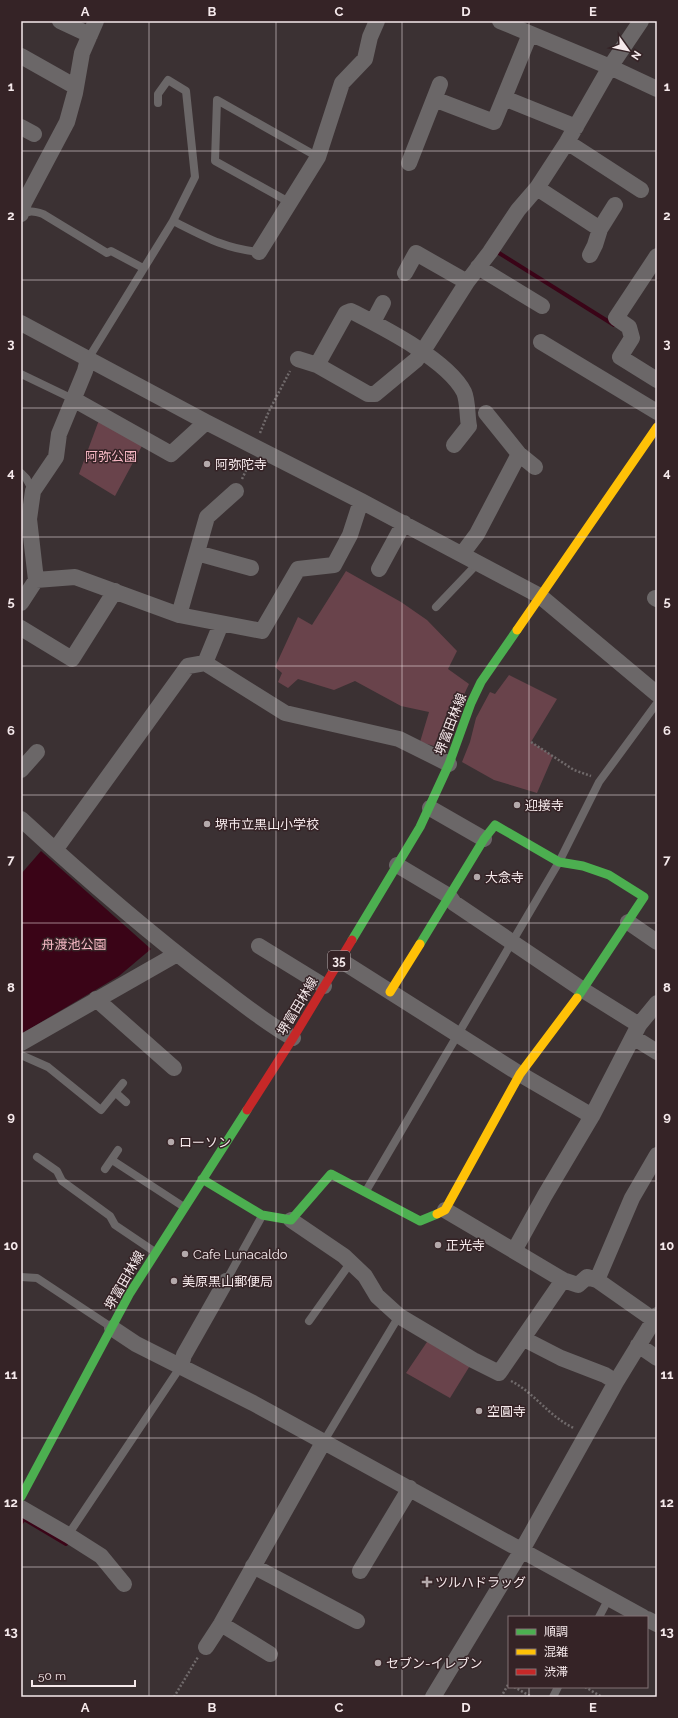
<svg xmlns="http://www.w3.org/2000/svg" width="678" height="1718" viewBox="0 0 678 1718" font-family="Raleway,'Noto Sans JP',sans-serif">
<rect width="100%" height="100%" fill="#3b3133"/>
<path fill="#69434b" d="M99,420L143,444L115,496L79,474Z
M346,571L401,602L427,620L457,651L448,669L469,684L459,705L451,703L434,746L420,742L429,712L401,706L355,681L334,690L298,679L288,688L278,682L282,673L275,667L298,617L312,625Z
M509,675L557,699L531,742L553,756L537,793L494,780L462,762L470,742L476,718L490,692L495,694Z
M429,1339L471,1364L450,1398L406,1373Z"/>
<path fill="#3a0417" d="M41,851L151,949L119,976L21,1034V874Z"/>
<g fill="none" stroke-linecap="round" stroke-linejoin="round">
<path stroke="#3a0417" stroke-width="4" d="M499,253L614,325
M21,1523L24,1519L66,1544"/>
<path stroke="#706a6b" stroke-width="2.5" stroke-dasharray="2 2" stroke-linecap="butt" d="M260,433L269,411L290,371
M242,479L251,460
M531,742L574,770L591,776
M511,1381C535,1393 549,1417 574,1428
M514,1687L532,1697
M585,1687L602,1697
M174,1697L198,1657
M501,1697L509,1683"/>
<path stroke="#6b6768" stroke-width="8" d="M158,103V94L168,80L186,91L195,177L173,221
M289,202L215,161L217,100L318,157
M21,215C29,210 34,211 43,214L107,253L111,251L143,268
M88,359L173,221C203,236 225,249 259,252
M21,374L73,399
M21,473L26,478L33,491
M436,607L478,563
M21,1055L48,1067L101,1110L123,1083
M116,1093L126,1102
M37,1157L57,1171L62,1181L110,1216L115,1225L155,1252
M112,1160L184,1207
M105,1169L118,1150
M366,1191L559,862L599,782L657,703
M21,1277L37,1278L111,1327
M226,1281L262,1216
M309,1321L351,1262
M324,1441L399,1316
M68,1535L181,1366
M599,1617L609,1598
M553,1697L558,1687"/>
<path stroke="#6b6768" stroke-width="16" d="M60,21L90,35
M500,21L610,67L657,89
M21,56L76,87
M504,98L576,127
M434,99L494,122L530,34
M21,127L34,134
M567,142L641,190
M409,163L440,84
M537,188L600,229
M21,214L24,203L67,122L75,93L82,53L96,21
M259,252L318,157L342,83L365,59L370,37L377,21
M590,255L595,245L600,229L615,205
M657,256L616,318L629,327L632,338L620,357L657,380
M478,267L542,306
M405,273L416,253L467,282
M373,322L383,303
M21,323L206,422L361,501L540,596L657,694
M541,342L657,412
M298,359L317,365L368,394H375L416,360L423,351L467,282L490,252L518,210L537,188L567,142L610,67L641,21
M317,365L346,313L351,311C382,327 448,360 464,392C468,401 467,416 469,426L454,445
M73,399L171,454L206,422
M486,413L519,454L535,467
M197,553L251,568
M462,554L477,534L519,454
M379,569L404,523
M36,580L75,577L179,615L262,631L298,569L334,565L350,535L361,501
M655,598L657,599
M21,603L36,580L29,519L33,491L56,457L59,434L85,371L88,359
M179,615L207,517L236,491
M21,628L72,659L115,591
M205,663L285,713L399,739L449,764
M21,770L37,752
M430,808L484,839
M21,819C82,875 145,930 211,980C238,1000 264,1022 293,1038
M55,850L188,666L205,663L221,624
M397,865L449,896L454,903L583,990L639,1025
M628,922L657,942
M259,946L324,986
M340,960L520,1074L592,1116
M96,999L174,1068
M633,1037L657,1052
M21,1043L177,954
M445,1210L563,1280L578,1285L587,1277L597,1280L654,1320
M291,1220L344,1256L365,1276L377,1296L399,1316L473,1360L499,1373L563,1280
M514,1251L545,1195L592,1116L639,1025L657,1003
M597,1280L632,1198L657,1155
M112,1328L136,1344L253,1403L643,1617
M524,1339L561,1358L605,1375L616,1382
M638,1345L657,1358
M181,1366L184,1355L226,1281
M21,1508L68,1535L101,1556L124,1584
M253,1566L357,1621
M360,1571L410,1488
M647,1619L657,1624
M221,1624L270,1654
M206,1647L221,1624L324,1441
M433,1697L522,1550L616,1382L657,1315"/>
<path stroke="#4caf50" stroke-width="9" d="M352,940L420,827L449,764L471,703L481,682L517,630
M420,944L484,839L495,825L559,862L583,866L609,875L644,897L577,998
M202,1179L262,1215L291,1220L331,1174L420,1221L437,1214
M21,1497L130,1293L247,1110"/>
<path stroke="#ffc107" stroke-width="9" d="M517,630L657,427
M390,992L420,944
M437,1214L445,1210L520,1074L577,998"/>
<path stroke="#c62828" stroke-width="9" d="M247,1110L293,1038L352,940"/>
</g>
<path fill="none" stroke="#f5e9eb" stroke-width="1" stroke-opacity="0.55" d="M149,21V1697M276,21V1697M402,21V1697M529,21V1617M21,151H657M21,280H657M21,408H657M21,537H657M21,666H657M21,795H657M21,923H657M21,1052H657M21,1181H657M21,1310H657M21,1438H657M21,1567H657M529,1687V1697"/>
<g fill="#b4a9ab" stroke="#352326" stroke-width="1.5">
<circle cx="207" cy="464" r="4"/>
<circle cx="517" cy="805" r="4"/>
<circle cx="207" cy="824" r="4"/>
<circle cx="477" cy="877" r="4"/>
<circle cx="171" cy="1142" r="4"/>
<circle cx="438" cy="1245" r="4"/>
<circle cx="185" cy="1254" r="4"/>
<circle cx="174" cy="1281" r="4"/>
<circle cx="479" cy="1411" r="4"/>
<path d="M425 1576h4v4h4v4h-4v4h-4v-4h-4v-4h4z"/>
<circle cx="378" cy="1663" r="4"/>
</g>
<g text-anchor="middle" stroke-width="3" stroke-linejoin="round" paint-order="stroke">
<rect fill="#352326" stroke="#bbaeb0" stroke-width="1" x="328" y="951" width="22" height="20" rx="3"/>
<g font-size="12" font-weight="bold" fill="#f5e9eb">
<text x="339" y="965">35</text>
</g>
<g font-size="13" fill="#f8b9c5" stroke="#352326">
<text x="111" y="461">阿弥公園</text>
<text x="74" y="949">舟渡池公園</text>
</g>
<g font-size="13" fill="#f5e9eb" stroke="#352326" text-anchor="start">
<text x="215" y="469">阿弥陀寺</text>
<text x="525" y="810">迎接寺</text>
<text x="215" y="829">堺市立黒山小学校</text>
<text x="485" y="882">大念寺</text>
<text x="179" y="1147">ローソン</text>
<text x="446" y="1250">正光寺</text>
<text x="193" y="1259">Cafe Lunacaldo</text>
<text x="182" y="1286">美原黒山郵便局</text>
<text x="487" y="1416">空圓寺</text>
<text x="435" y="1587">ツルハドラッグ</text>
<text x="386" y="1668">セブン-イレブン</text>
</g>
<g font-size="13" fill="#f5e9eb" stroke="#352326">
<text transform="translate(450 724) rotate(-69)" y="5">堺富田林線</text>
<text transform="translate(297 1006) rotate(-59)" y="5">堺富田林線</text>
<text transform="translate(124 1280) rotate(-60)" y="5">堺富田林線</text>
</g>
</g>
<rect width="678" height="1718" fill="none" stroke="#352326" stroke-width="44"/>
<rect x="508" y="1616" width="140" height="72" fill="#352326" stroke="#827275"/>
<rect x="516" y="1629" width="20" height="6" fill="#4caf50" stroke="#827275"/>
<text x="544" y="1636" font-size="12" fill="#f5e9eb">順調</text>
<rect x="516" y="1649" width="20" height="6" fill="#ffc107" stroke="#827275"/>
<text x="544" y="1656" font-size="12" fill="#f5e9eb">混雑</text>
<rect x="516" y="1669" width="20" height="6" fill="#c62828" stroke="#827275"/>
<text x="544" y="1676" font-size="12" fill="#f5e9eb">渋滞</text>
<g transform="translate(628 50) rotate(123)" stroke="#352326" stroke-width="3" paint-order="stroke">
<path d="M0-3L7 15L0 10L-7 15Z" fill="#f5e9eb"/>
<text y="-6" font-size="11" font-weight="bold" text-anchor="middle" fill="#f5e9eb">N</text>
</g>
<path d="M32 1680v6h103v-6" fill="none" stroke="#f5e9eb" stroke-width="2"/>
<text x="38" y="1680" font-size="12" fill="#f5e9eb" stroke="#352326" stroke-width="3" paint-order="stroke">50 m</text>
<rect x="22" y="22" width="634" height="1674" fill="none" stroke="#f5e9eb" stroke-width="1.5"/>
<g font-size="13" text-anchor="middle" font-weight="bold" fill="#f5e9eb">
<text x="85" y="16">A</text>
<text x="212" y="16">B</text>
<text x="339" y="16">C</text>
<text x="466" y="16">D</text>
<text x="593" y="16">E</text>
<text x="11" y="91">1</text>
<text x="667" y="91">1</text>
<text x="11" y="220">2</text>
<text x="667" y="220">2</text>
<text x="11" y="348">3</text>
<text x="667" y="348">3</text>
<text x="11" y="477">4</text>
<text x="667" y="477">4</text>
<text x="11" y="606">5</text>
<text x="667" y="606">5</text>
<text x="11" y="735">6</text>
<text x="667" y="735">6</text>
<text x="11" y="864">7</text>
<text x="667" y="864">7</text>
<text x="11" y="992">8</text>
<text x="667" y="992">8</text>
<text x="11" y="1121">9</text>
<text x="667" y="1121">9</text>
<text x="11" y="1250">10</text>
<text x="667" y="1250">10</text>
<text x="11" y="1379">11</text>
<text x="667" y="1379">11</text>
<text x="11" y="1507">12</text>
<text x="667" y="1507">12</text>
<text x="11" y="1636">13</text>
<text x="667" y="1636">13</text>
<text x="85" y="1712">A</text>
<text x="212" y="1712">B</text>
<text x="339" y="1712">C</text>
<text x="466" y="1712">D</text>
<text x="593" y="1712">E</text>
</g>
</svg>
